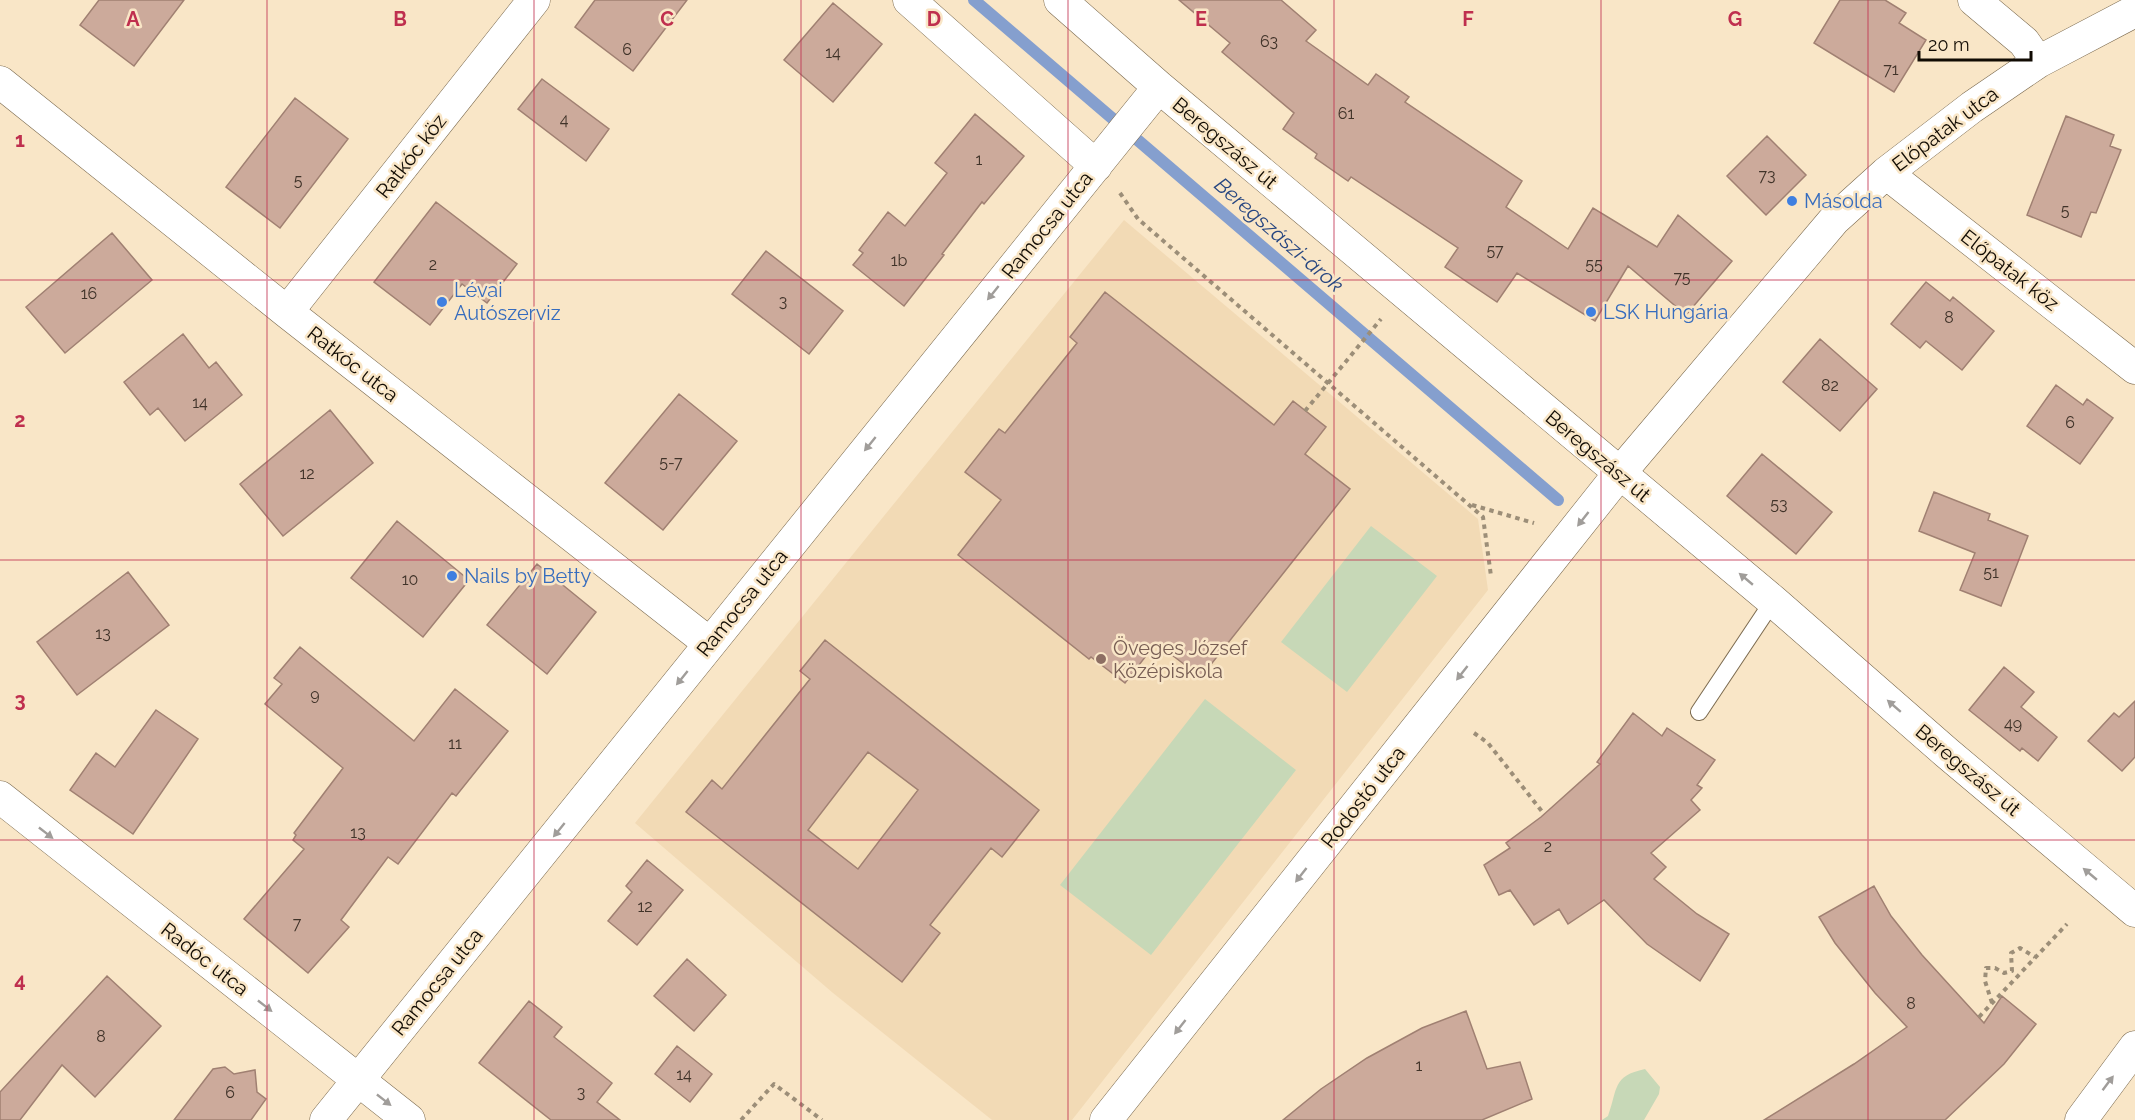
<svg xmlns="http://www.w3.org/2000/svg" width="2135" height="1120" viewBox="0 0 2135 1120" font-family="Raleway,sans-serif">
<rect width="100%" height="100%" fill="#f9e6c7"/>
<path fill="#f2dab5" d="M1124,220L1478,519L1488,590L1072,1120H992L833,993L635,823Z"/>
<path fill="#c7d8b7" d="M1371,526L1437,576L1347,692L1281,642Z
M1205,699L1296,770L1151,955L1060,885Z
M1645,1069L1660,1087L1659,1094L1644,1120H1602L1608,1116C1618,1089 1612,1076 1645,1069Z"/>
<g fill="none" stroke-linecap="round" stroke-linejoin="round">
<path stroke="#859fce" stroke-width="12" d="M974,0L1558,500"/>
</g>
<path fill="#ccaa9b" stroke="#a08072" stroke-width="1.5" fill-rule="evenodd" d="M99,0H184L134,66L80,25Z
M595,0H687L633,71L575,27Z
M1179,0H1281L1316,30L1306,41L1368,85L1376,74L1409,97L1405,102L1522,181L1506,207L1568,249L1593,208L1657,247L1678,215L1732,261L1686,315L1628,266L1595,321L1517,273L1497,302L1445,267L1458,248L1351,177L1348,181L1315,158L1317,154L1283,129L1294,113L1222,52L1230,43Z
M1840,0H1885L1906,13L1899,23L1926,40L1894,92L1814,43Z
M833,3L882,44L833,102L784,60Z
M542,79L609,129L586,161L518,109Z
M295,98L348,139L280,228L226,187Z
M975,114L1024,156L984,204L982,202L942,254L944,255L904,306L853,265L863,253L859,250L888,212L905,226L947,173L935,163Z
M2066,116L2114,135L2110,146L2121,150L2096,213L2091,212L2081,237L2027,215Z
M1767,136L1806,175L1766,215L1727,176Z
M436,202L517,264L487,303L462,284L430,325L374,282Z
M112,233L152,280L65,353L26,307Z
M766,251L843,311L809,354L732,294Z
M1926,282L1950,301L1953,297L1994,331L1962,370L1926,341L1920,348L1891,324Z
M1105,292L1274,425L1293,401L1326,427L1305,454L1350,489L1201,677L1156,643L1125,683L1091,657L1089,659L958,555L1001,500L965,472L999,429L1005,433L1077,343L1070,337Z
M183,334L209,368L216,362L242,395L185,441L158,408L150,415L124,382Z
M1820,339L1877,389L1840,431L1783,382Z
M2056,385L2083,405L2087,399L2113,418L2080,464L2027,426Z
M679,394L737,441L663,530L605,483Z
M330,410L373,463L283,536L240,484Z
M1762,454L1832,512L1796,554L1727,496Z
M1934,492L1990,514L1988,520L2028,536L2001,606L1960,590L1975,553L1919,531Z
M397,521L469,580L423,637L351,578Z
M537,564L596,612L547,674L487,625Z
M128,572L169,625L77,695L37,642Z
M825,640L1039,810L1002,857L991,848L930,925L940,933L902,982L686,812L712,780L722,789L810,679L800,671ZM868,752L918,790L858,869L808,830Z
M300,647L414,741L455,689L508,731L456,796L452,793L398,864L388,857L341,920L349,927L308,973L244,919L304,849L293,840L296,835L294,833L343,768L265,704L282,684L274,678Z
M2004,667L2034,692L2021,707L2057,737L2038,761L2022,748L2020,751L1969,710Z
M2135,701V757L2122,771L2088,741L2114,713L2119,717Z
M156,710L198,739L133,834L70,790L96,753L115,767Z
M1633,713L1662,736L1667,728L1715,760L1697,785L1702,788L1691,800L1700,810L1651,853L1666,867L1654,879L1697,914L1729,934L1700,981L1647,944L1604,900L1568,924L1559,909L1534,925L1510,890L1499,895L1484,865L1510,848L1506,843L1541,817L1600,764L1597,762Z
M647,860L683,890L637,945L608,921L632,892L626,886Z
M1874,886L1891,916L1922,955L1984,1023L2002,996L2036,1024L2004,1064L1945,1120H1764L1854,1064L1907,1027L1875,993L1835,943L1819,917Z
M687,959L726,995L694,1031L654,996Z
M107,976L161,1026L95,1097L62,1065L20,1120H0V1092Z
M529,1001L562,1027L554,1037L612,1083L597,1102L620,1120H551L479,1063Z
M1466,1011L1487,1069L1520,1062L1532,1099L1482,1120H1283L1321,1089L1367,1058L1422,1028Z
M677,1046L712,1074L690,1102L655,1074Z
M225,1067L234,1074L255,1070L257,1092L266,1099L251,1120H174L213,1069Z"/>
<g fill="none" stroke-linecap="round" stroke-linejoin="round">
<g stroke="#7a694e" stroke-width="18">
<path id="lane" d="M1699,712L1773,601"/>
</g>
<g stroke="#7a694e" stroke-width="33">
<path id="street" d="M909,0L1096,166
M1060,0L1159,87L1773,601L1947,753L2135,911
M1974,0L2024,42L2038,62
M0,82L287,312L709,643
M1886,173L2135,368
M287,312L534,0
M0,797L409,1120
M326,1120L1159,87
M1106,1120L1619,474L1834,220L1886,173L1972,107L2038,62L2135,11
M2081,1120L2135,1047"/>
</g>
<path stroke="#9c8e78" stroke-width="4" stroke-dasharray="4.5 4.5" stroke-linecap="butt" d="M1120,193L1138,219L1483,517L1491,576
M1305,411L1381,319
M1472,505L1534,523
M1474,733L1488,743L1544,814
M1992,1003L1985,981L1986,968H1995L2004,973L2012,971L2011,953L2020,948L2035,957
M1979,1017L2067,924
M741,1120L774,1084L822,1120"/>
<use href="#lane" stroke="#fff" stroke-width="16"/>
<use href="#street" stroke="#fff" stroke-width="32"/>
</g>
<defs><path id="oneway-solid" d="M-6-.8H1V-3.2L6.5 0L1 3.2V.8H-6Z" transform="scale(1.5)"/></defs>
<g fill="#a09d9a">
<use href="#oneway-solid" transform="translate(993 293) rotate(129)"/>
<use href="#oneway-solid" transform="translate(870 444) rotate(129)"/>
<use href="#oneway-solid" transform="translate(1583 519) rotate(128)"/>
<use href="#oneway-solid" transform="translate(1746 579) rotate(-140)"/>
<use href="#oneway-solid" transform="translate(1462 673) rotate(128)"/>
<use href="#oneway-solid" transform="translate(682 678) rotate(129)"/>
<use href="#oneway-solid" transform="translate(1894 706) rotate(-139)"/>
<use href="#oneway-solid" transform="translate(559 830) rotate(129)"/>
<use href="#oneway-solid" transform="translate(46 833) rotate(38)"/>
<use href="#oneway-solid" transform="translate(2090 874) rotate(-140)"/>
<use href="#oneway-solid" transform="translate(1301 875) rotate(128)"/>
<use href="#oneway-solid" transform="translate(265 1006) rotate(38)"/>
<use href="#oneway-solid" transform="translate(1180 1027) rotate(128)"/>
<use href="#oneway-solid" transform="translate(2108 1083) rotate(-53)"/>
<use href="#oneway-solid" transform="translate(384 1100) rotate(38)"/>
</g>
<path fill="none" stroke="#bf2f4e" stroke-width="1.5" stroke-opacity="0.55" d="M267,0V1120M534,0V1120M801,0V1120M1068,0V1120M1334,0V1120M1601,0V1120M1868,0V1120M0,280H2135M0,560H2135M0,840H2135"/>
<g fill="#3f7fe0" stroke="#f9e6c7" stroke-width="2">
<circle cx="1792" cy="201" r="6"/>
<circle cx="442" cy="302" r="6"/>
<circle cx="1591" cy="312" r="6"/>
<circle cx="452" cy="576" r="6"/>
</g>
<circle fill="#8d6e63" stroke="#f9e6c7" stroke-width="2" cx="1101" cy="659" r="6"/>
<g text-anchor="middle" stroke-width="5" stroke-linejoin="round" paint-order="stroke">
<g font-size="16" fill="#403329">
<text x="1269" y="47">63</text>
<text x="627" y="55">6</text>
<text x="833" y="58">14</text>
<text x="1891" y="75">71</text>
<text x="1346" y="119">61</text>
<text x="564" y="125">4</text>
<text x="979" y="165">1</text>
<text x="1767" y="181">73</text>
<text x="298" y="186">5</text>
<text x="2065" y="216">5</text>
<text x="1495" y="256">57</text>
<text x="899" y="266">1b</text>
<text x="433" y="270">2</text>
<text x="1594" y="270">55</text>
<text x="1682" y="283">75</text>
<text x="89" y="299">16</text>
<text x="783" y="307">3</text>
<text x="1949" y="323">8</text>
<text x="1830" y="391">82</text>
<text x="200" y="408">14</text>
<text x="2070" y="428">6</text>
<text x="671" y="468">5-7</text>
<text x="307" y="479">12</text>
<text x="1779" y="510">53</text>
<text x="1991" y="578">51</text>
<text x="410" y="585">10</text>
<text x="103" y="639">13</text>
<text x="315" y="700">9</text>
<text x="2013" y="729">49</text>
<text x="455" y="749">11</text>
<text x="358" y="838">13</text>
<text x="1548" y="852">2</text>
<text x="645" y="912">12</text>
<text x="297" y="929">7</text>
<text x="1911" y="1009">8</text>
<text x="101" y="1042">8</text>
<text x="1419" y="1071">1</text>
<text x="684" y="1080">14</text>
<text x="230" y="1098">6</text>
<text x="581" y="1098">3</text>
</g>
<g font-size="20" fill="#110b03" stroke="#f9e6c7">
<text transform="translate(1945 129) rotate(-37)" y="7">Előpatak utca</text>
<text transform="translate(1225 143) rotate(40)" y="7">Beregszász út</text>
<text transform="translate(411 156) rotate(-52)" y="7">Ratkóc köz</text>
<text transform="translate(1047 225) rotate(-51)" y="7">Ramocsa utca</text>
<text transform="translate(2010 270) rotate(38)" y="7">Előpatak köz</text>
<text transform="translate(353 364) rotate(38)" y="7">Ratkóc utca</text>
<text transform="translate(1598 456) rotate(40)" y="7">Beregszász út</text>
<text transform="translate(742 603) rotate(-51)" y="7">Ramocsa utca</text>
<text transform="translate(1968 770) rotate(40)" y="7">Beregszász út</text>
<text transform="translate(1363 797) rotate(-52)" y="7">Rodostó utca</text>
<text transform="translate(205 959) rotate(38)" y="7">Radóc utca</text>
<text transform="translate(437 982) rotate(-51)" y="7">Ramocsa utca</text>
</g>
<g font-size="20" fill="#366cbe" stroke="#f9e6c7" text-anchor="start">
<text x="1804" y="208">Másolda</text>
<text x="454" y="297">Lévai<tspan x="454" dy="23">Autószerviz</tspan></text>
<text x="1603" y="319">LSK Hungária</text>
<text x="464" y="583">Nails by Betty</text>
</g>
<g font-size="20" fill="#785e54" stroke="#f9e6c7" text-anchor="start">
<text x="1113" y="655">Öveges József<tspan x="1113" dy="23">Középiskola</tspan></text>
</g>
<g font-size="21" font-style="italic" fill="#274680" stroke="#f9e6c7">
<text transform="translate(1279 235) rotate(41)" y="7">Beregszászi-árok</text>
</g>
</g>
<g font-size="20" text-anchor="middle" font-weight="bold" fill="#bf2f4e" stroke="#f9e6c7" stroke-width="5" stroke-linejoin="round" paint-order="stroke">
<text x="133" y="26">A</text>
<text x="400" y="26">B</text>
<text x="667" y="26">C</text>
<text x="934" y="26">D</text>
<text x="1201" y="26">E</text>
<text x="1468" y="26">F</text>
<text x="1735" y="26">G</text>
<text x="20" y="147">1</text>
<text x="20" y="427">2</text>
<text x="20" y="707">3</text>
<text x="20" y="987">4</text>
</g>
<path d="M1919 51v9h112v-9" fill="none" stroke="#110b03" stroke-width="3"/>
<text x="1928" y="51" font-size="18" fill="#110b03" stroke="#f9e6c7" stroke-width="4.5" paint-order="stroke">20 m</text>
</svg>
